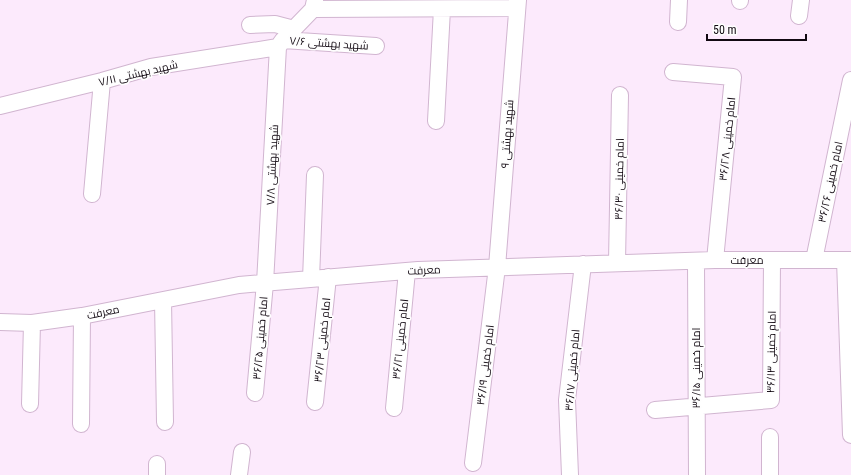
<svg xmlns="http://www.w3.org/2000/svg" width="851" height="475" viewBox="0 0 851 475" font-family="'Roboto Condensed',Cairo,sans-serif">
<rect width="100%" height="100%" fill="#fceafc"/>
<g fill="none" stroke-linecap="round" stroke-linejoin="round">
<g stroke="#d1b5d0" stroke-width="18">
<path id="minor" d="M740,0V1
M313,9L517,8
M799,16L801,0
M678,22L679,0
M250,25L275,24L294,29
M283,40L376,46
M673,72L733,77L715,260
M0,106L102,81L151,67L278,47
M436,121L442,9
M92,194L102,81
M814,260L851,80
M845,260L851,435
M696,261L697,475
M617,263L620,95
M311,279L315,175
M163,300L165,422
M0,322L32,323L82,316L239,285L418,270L715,260H851
M255,393L265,283L278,47L283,40L313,9L315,0
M315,402L328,277
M30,404L32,323
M394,408L407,271
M655,410L771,400L772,260
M81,424L82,316
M473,463L497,267L518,0
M157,475V464
M239,475L242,452
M570,475L567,400L583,264
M770,475V437"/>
</g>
<use href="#minor" stroke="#fff" stroke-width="16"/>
</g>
<g text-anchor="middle" stroke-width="3.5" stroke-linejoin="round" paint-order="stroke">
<g font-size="11" fill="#110811" stroke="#fefefe">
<text transform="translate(329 43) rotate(4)" y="4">شهید بهشتی ۷/۶</text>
<text transform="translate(138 73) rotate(-13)" y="4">شهید بهشتی ۷/۱۱</text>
<text transform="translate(507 134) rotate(-86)" y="4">شهید بهشتی ۹</text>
<text transform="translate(727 139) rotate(-84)" y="4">امام خمینی ۳۶/۲۸</text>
<text transform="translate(272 165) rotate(-87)" y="4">شهید بهشتی ۷/۸</text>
<text transform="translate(619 179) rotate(-89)" y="4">امام خمینی ۳۶/۳۰</text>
<text transform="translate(830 182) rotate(-78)" y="4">امام خمینی ۳۶/۲۶</text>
<text x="747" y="264">معرفت</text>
<text transform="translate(424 270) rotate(-3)" y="4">معرفت</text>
<text transform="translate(103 312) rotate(-12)" y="4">معرفت</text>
<text transform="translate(260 338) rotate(-85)" y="4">امام خمینی ۳۶/۲۵</text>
<text transform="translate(400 339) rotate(-84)" y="4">امام خمینی ۳۶/۲۱</text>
<text transform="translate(322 340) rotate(-84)" y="4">امام خمینی ۳۶/۲۳</text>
<text transform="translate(771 352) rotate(-89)" y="4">امام خمینی ۳۶/۱۳</text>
<text transform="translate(485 365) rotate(-83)" y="4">امام خمینی ۳۶/۱۹</text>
<text transform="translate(696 368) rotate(-90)" y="4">امام خمینی ۳۶/۱۵</text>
<text transform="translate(572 370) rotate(-85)" y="4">امام خمینی ۳۶/۱۷</text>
</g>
</g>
<path d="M707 34v6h99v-6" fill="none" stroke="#110811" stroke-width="2"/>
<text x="713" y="34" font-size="12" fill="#110811" stroke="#fefefe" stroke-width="3" paint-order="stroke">50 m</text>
</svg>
